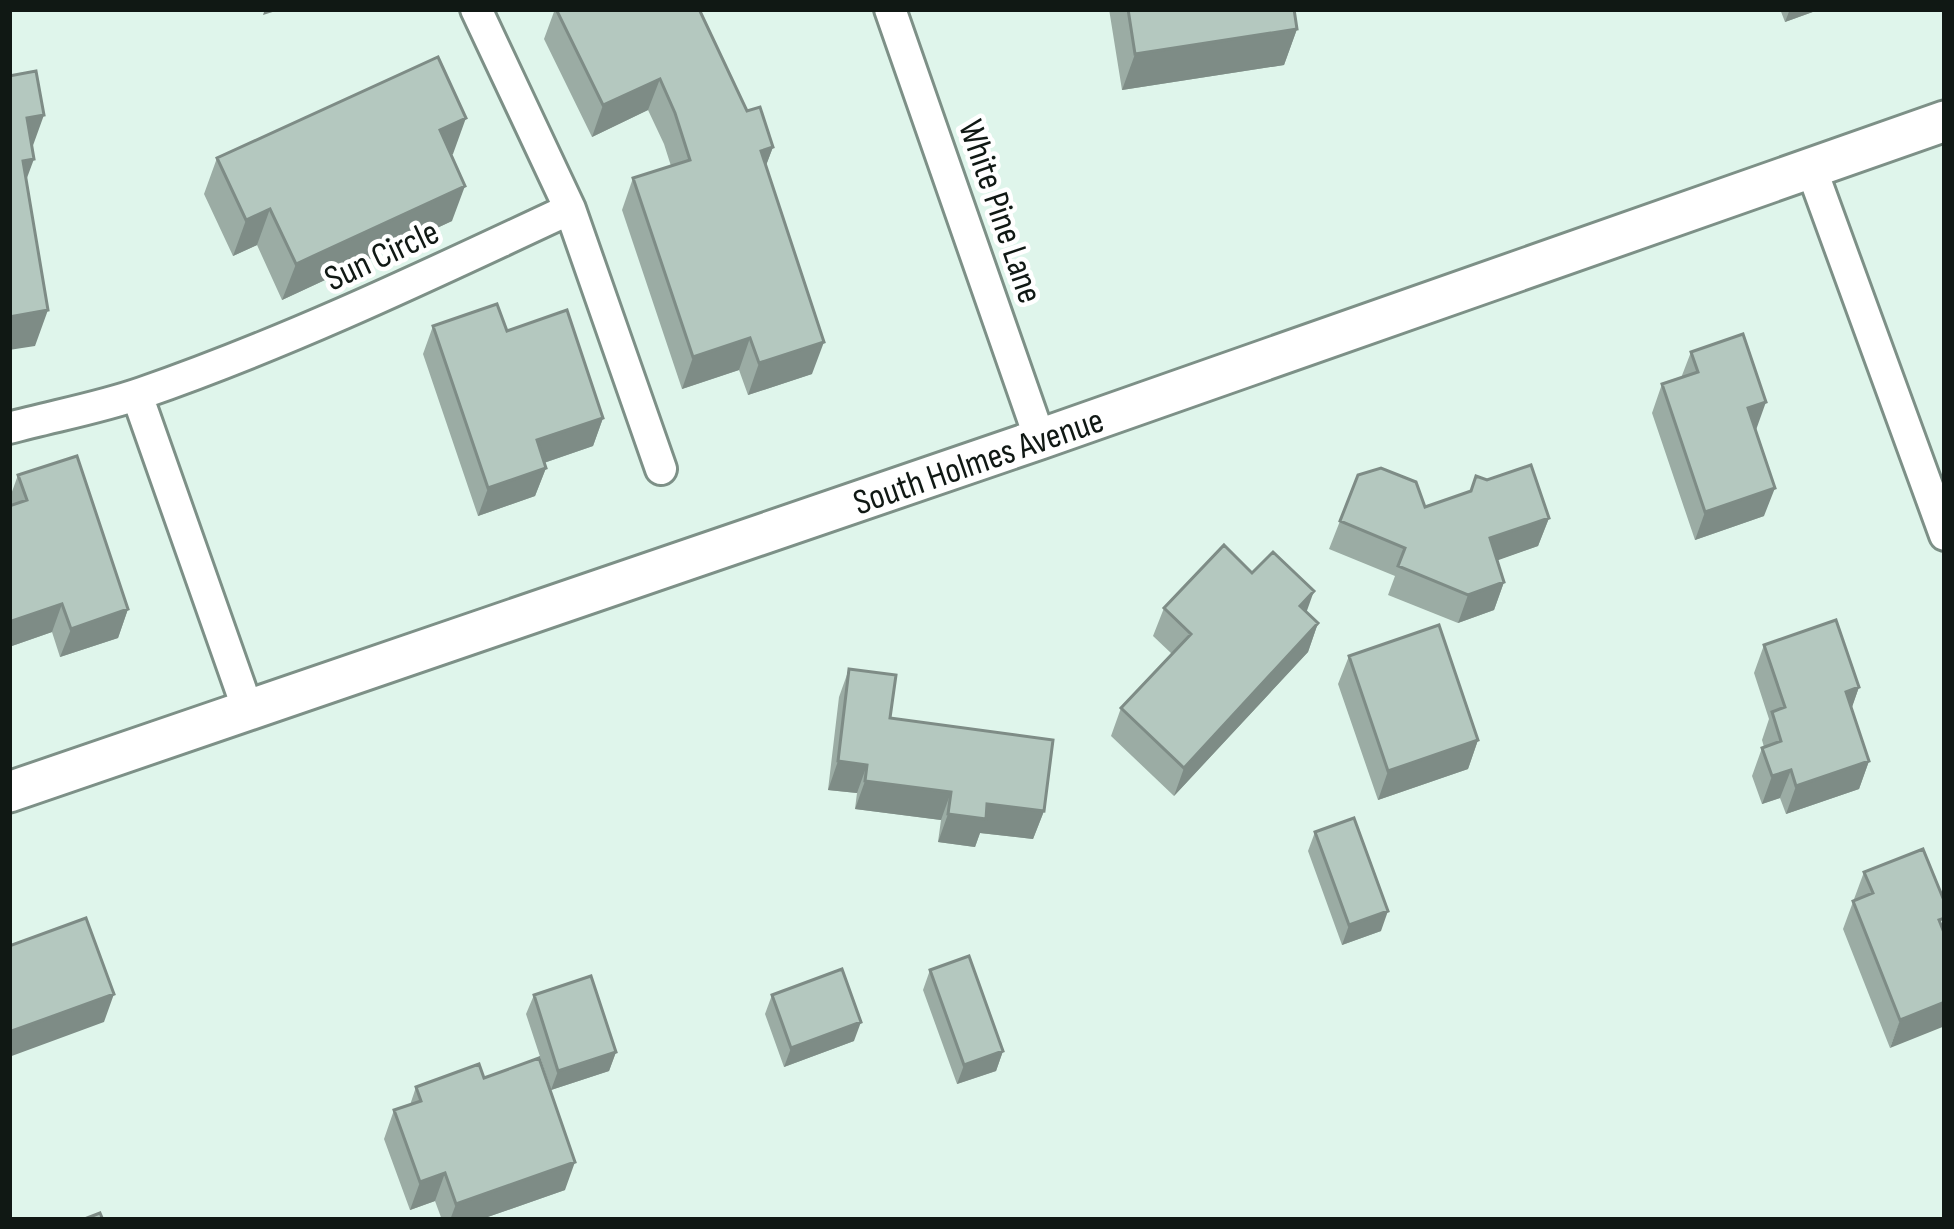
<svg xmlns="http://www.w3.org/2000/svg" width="1954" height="1229" viewBox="0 0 1954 1229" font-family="'Sofia Sans Condensed',sans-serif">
<rect width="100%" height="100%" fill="#dff5eb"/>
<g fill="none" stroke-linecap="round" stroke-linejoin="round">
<g stroke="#7d9087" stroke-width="36">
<path id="minor" d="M476,9L570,209L661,469
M890,9L1040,439
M1811,168L1945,535
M137,395L248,710
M9,428C53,416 99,408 142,393C289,342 429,275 570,209"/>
</g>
<g stroke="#7d9087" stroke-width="45">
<path id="tertiary" d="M9,792L1040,439L1945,121"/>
</g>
<use href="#minor" stroke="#fff" stroke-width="30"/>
<use href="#tertiary" stroke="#fff" stroke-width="39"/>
</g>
<path fill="#9baca4" d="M555,9H699L747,111L773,147L766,165L812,374L748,395L739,370L682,389L622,210L633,178L671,166L664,144L648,110L592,137L544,39Z
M1109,9H1294L1297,29L1284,65L1122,90Z
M1780,9H1821L1785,22Z
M453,154L451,155L452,221L282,300L257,245L233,256L204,194L217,158Z
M433,326L507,331L603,418L593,446L544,463L546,468L535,496L478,516L423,354Z
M1691,352L1755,430L1764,516L1695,540L1652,413L1662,384L1681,378Z
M18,475L128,609L118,638L60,657L52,632L9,647V500Z
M1425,507L1549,518L1538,546L1497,560L1504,582L1494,610L1458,623L1388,595L1395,576L1329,549L1340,521Z
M1252,573L1306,612L1318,623L1308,652L1174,796L1111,736L1121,708L1172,654L1153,636L1164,608Z
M1764,645L1859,687L1851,709L1869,761L1859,789L1786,814L1780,798L1762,804L1752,776L1762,748L1764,747L1762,740L1769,719L1754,673Z
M1349,656L1478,740L1468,769L1378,800L1338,684Z
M849,669L890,718L1044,811L1033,839L980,833L975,847L938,842L941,820L855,809L857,793L828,790L839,697Z
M1315,832L1381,931L1342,945L1308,851Z
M1864,872L1945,903L1890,1048L1843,929Z
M930,970L1003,1051L996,1071L957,1084L923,990Z
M534,995L616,1052L609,1071L551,1090L526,1014Z
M772,995L854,1041L784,1067L765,1014Z
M484,1078L565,1190L479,1220H442L435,1201L410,1210L384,1139L394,1110L410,1105L416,1087Z"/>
<path fill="#7e8c86" d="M265,9H282L263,15Z
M1790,9H1821L1785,22Z
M1297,29L1284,65L1122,90L1135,54Z
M660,79L648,110L592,137L603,105Z
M44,115L31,151L27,118Z
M466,118L453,154L426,166L440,130Z
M773,147L761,179V151Z
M34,159L21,194L23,161Z
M465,186L452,221L282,300L296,264Z
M270,209L257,245L233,256L246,220Z
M48,310L35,346L9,350V317Z
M750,338L739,370L682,389L693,357Z
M824,342L812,374L748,395L759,363Z
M1766,402L1756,430L1748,408Z
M603,418L593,446L526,469L537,440Z
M546,468L535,496L478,516L488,488Z
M1775,488L1764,516L1695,540L1705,512Z
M1549,518L1538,546L1479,567L1490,538Z
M1504,582L1494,610L1458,623L1468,595Z
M1314,591L1304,619L1300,606Z
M62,604L52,632L9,647V622Z
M128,609L118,638L60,657L71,629Z
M1318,623L1308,652L1174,796L1184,768Z
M1859,687L1849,716L1846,692Z
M1478,740L1468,769L1378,800L1388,771Z
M838,761L867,765L857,793L828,790Z
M1869,761L1859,789L1786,814L1796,786Z
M1791,770L1780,798L1762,804L1772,776Z
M865,781L951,792L941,820L855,809Z
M987,804L1044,811L1033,839L980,833L975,847L938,842L948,814Z
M1388,911L1381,931L1342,945L1349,925Z
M114,994L104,1022L9,1057V1032Z
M1945,1002V1026L1890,1048L1900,1020Z
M861,1022L854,1041L784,1067L791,1048Z
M1003,1051L996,1071L957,1084L964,1065Z
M616,1052L609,1071L551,1090L558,1071Z
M575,1162L565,1190L479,1220H450L456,1204Z
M445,1173L435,1201L410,1210L420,1182Z"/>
<path fill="#b4c8bf" stroke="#7e8c86" stroke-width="3" d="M556,9H699L747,111L760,107L773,147L761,151L824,342L759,363L750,338L693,357L633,178L690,160L675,113L660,79L603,105Z
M1128,9H1294L1297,29L1135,54Z
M438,57L466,118L440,130L465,186L296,264L270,209L246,220L217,158Z
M36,71L44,115L27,118L34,159L23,161L48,310L9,317V76Z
M497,304L507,331L567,310L603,418L537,440L546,468L488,488L433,326Z
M1743,334L1766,402L1748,408L1775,488L1705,512L1662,384L1698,372L1691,352Z
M77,456L128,609L71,629L62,604L9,622V506L27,500L18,475Z
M1531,465L1549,518L1490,538L1504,582L1468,595L1398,566L1405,548L1340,521L1358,475L1381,468L1416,482L1425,507L1471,491L1476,476L1487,480Z
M1224,545L1252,573L1273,552L1314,591L1300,606L1318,623L1184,768L1121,708L1191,634L1164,608Z
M1836,620L1859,687L1846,692L1869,761L1796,786L1791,770L1772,776L1762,748L1781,741L1772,712L1785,707L1764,645Z
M1439,625L1478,740L1388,771L1349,656Z
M849,669L896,675L890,718L1053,740L1044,811L987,804L986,819L948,814L951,792L865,781L867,765L838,761Z
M1354,818L1388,911L1349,925L1315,832Z
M1923,849L1945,903V918L1939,920L1945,935V1002L1900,1020L1853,901L1873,893L1864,872Z
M86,918L114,994L9,1032V946Z
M969,956L1003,1051L964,1065L930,970Z
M842,969L861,1022L791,1048L772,995Z
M591,976L616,1052L558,1071L534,995Z
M539,1058L575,1162L456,1204L445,1173L420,1182L394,1110L421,1101L416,1087L479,1064L484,1078Z
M100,1213L103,1220H82Z"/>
<g text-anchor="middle" stroke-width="9" stroke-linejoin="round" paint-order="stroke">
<g font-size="36" fill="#101814" stroke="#fff">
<text transform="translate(1002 211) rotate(71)" y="13">White Pine Lane</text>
<text transform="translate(381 254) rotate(-25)" y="13">Sun Circle</text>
<text transform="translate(978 460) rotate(-19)" y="13">South Holmes Avenue</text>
</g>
</g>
<rect width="1954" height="1229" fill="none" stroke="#101814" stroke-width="24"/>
</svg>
